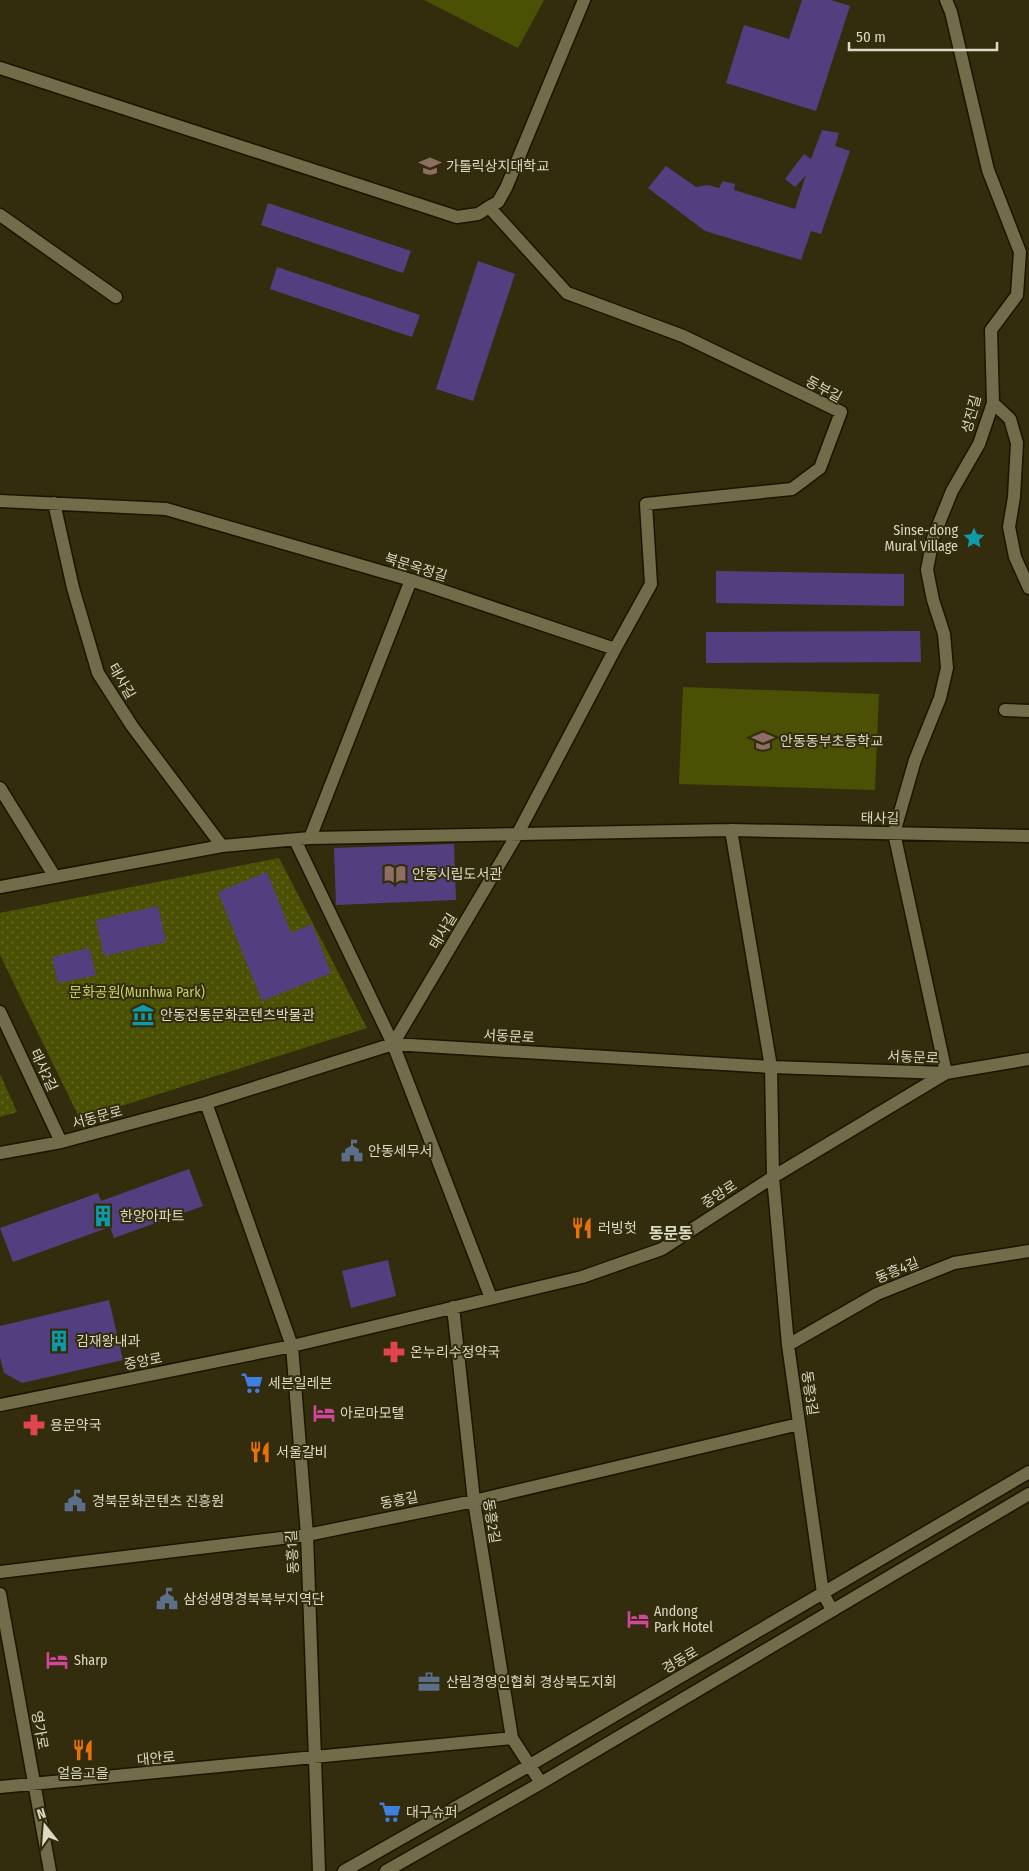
<svg xmlns="http://www.w3.org/2000/svg" width="1029" height="1871" viewBox="0 0 1029 1871" font-family="'Fira Sans Condensed','Noto Sans KR',sans-serif">
<defs>
<pattern id="park-dots" width="8" height="8" patternUnits="userSpaceOnUse" patternTransform="scale(1.25)"><rect width="8" height="8" fill="#4b5104"/><path d="M2 2h.1M6 6h.1" fill="none" stroke="#646927" stroke-width="1.8" stroke-linecap="round"/></pattern>
</defs>
<rect width="100%" height="100%" fill="#332d0d"/>
<path fill="#4b5104" d="M424,0H544L518,48Z
M683,687L879,694L875,790L679,784Z"/>
<path fill="url(#park-dots)" d="M279,858L367,1028L80,1119L0,955V913Z
M0,1074L17,1112L0,1117Z"/>
<path fill="#533f7f" d="M802,0H831L850,6L816,111L726,83L744,25L789,39Z
M822,130L839,133L835,146L850,151L821,234L811,231L801,260L705,231L648,188L666,166L696,187L708,185L719,188L723,181L735,184L734,190L795,209L806,175L795,187L785,179L804,154L811,159Z
M268,203L411,251L403,273L261,225Z
M478,261L515,274L473,401L436,389Z
M277,267L420,315L412,337L270,289Z
M716,571L904,574V606L716,603Z
M920,631L921,662L706,663V632Z
M454,844L456,900L336,905L334,848Z
M267,872L291,933L312,924L331,973L262,1001L218,892Z
M158,906L166,942L104,956L96,920Z
M89,948L96,975L58,983L52,957Z
M189,1169L203,1206L114,1238L110,1227L13,1262L0,1228L98,1193L101,1201Z
M388,1260L396,1296L351,1308L342,1271Z
M109,1300L123,1360L22,1383L4,1373L0,1357V1326Z"/>
<g fill="none" stroke-linecap="round" stroke-linejoin="round">
<g stroke="#1b1500" stroke-width="15">
<path id="minor" d="M0,68L457,217L478,214L489,207L498,202L506,188L584,0
M0,215L116,297
M993,403L1010,419L1017,443L1014,497L1009,527L1015,557L1029,588
M0,501L166,509L411,580L615,649
M54,503L73,588L98,673L132,726L222,846
M1005,710L1029,711
M0,788L55,877
M731,830L771,1067L773,1177L788,1345L823,1593L832,1610
M310,838L411,580
M295,840L393,1044L491,1298
M0,887L222,846L310,838L731,830L1029,836
M0,1012L61,1142
M393,1044L518,833L615,649L651,584L646,504L792,489L820,468L841,412L683,336L567,293L489,207
M206,1103L292,1346L307,1535L319,1871
M0,1153L61,1142L206,1103L393,1044L771,1067L946,1073L1029,1059
M453,1307L474,1501L512,1738L541,1783
M788,1345L877,1294L954,1263L1029,1251
M0,1405L292,1346L582,1277L662,1249L773,1177L946,1073L894,833L915,760L940,698L947,668L944,634L933,600L927,570L933,538L952,491L979,444L993,403L991,330L1017,295L1020,252L988,170L951,12L946,0
M0,1572L307,1535L474,1501L799,1424
M0,1594L50,1871
M0,1787L512,1738
M344,1871L530,1765L1029,1472
M386,1871L541,1783L1029,1494"/>
</g>
<use href="#minor" stroke="#726c4b" stroke-width="12"/>
</g>
<defs>
<g id="university-bare" transform="scale(1.725)"><path d="M0-5L7-2L0 1L-7-2ZM-4 1L0 2.5L4 1V4Q0 6-4 4Z" fill="#8d6e63" stroke="#332d0d" stroke-width="2.5" paint-order="stroke"/></g>
<g id="sight-bare" transform="scale(1.725)"><path d="M0-6L1.8-2.2L6-1.7L2.9 1.2L3.7 5.4L0 3.3L-3.7 5.4L-2.9 1.2L-6-1.7L-1.8-2.2Z" fill="#0f9aa8" stroke="#332d0d" stroke-width="2.5" paint-order="stroke"/></g>
<g id="school-bare" transform="scale(1.725)"><path d="M0-5L7-2L0 1L-7-2ZM-4 1L0 2.5L4 1V4Q0 6-4 4Z" fill="#8d6e63" stroke="#332d0d" stroke-width="2.5" paint-order="stroke"/></g>
<g id="library-bare" transform="scale(1.725)"><path d="M-6-4Q-3-5.5-.7-3.5V5Q-3 3-6 4ZM6-4Q3-5.5 .7-3.5V5Q3 3 6 4Z" fill="#8d6e63" stroke="#332d0d" stroke-width="2.5" paint-order="stroke"/></g>
<g id="museum-bare" transform="scale(1.725)"><path d="M0-6L6-3V-2H-6V-3ZM-5-1h2V3h-2ZM-1-1h2V3h-2ZM3-1h2V3H3ZM-6 4H6V6H-6Z" fill="#0f9aa8" stroke="#332d0d" stroke-width="2.5" paint-order="stroke"/></g>
<g id="civic-bare" transform="scale(1.725)"><path d="M-.6-6.5H3V-4.5H.6V-3L4-1V1h2V6H-6V1h2V-1L-.6-3ZM-1.2 2.5V6h2.4V2.5Z" fill="#5c6f8a" stroke="#332d0d" stroke-width="2.5" paint-order="stroke"/></g>
<g id="building-bare" transform="scale(1.725)"><path d="M-4-6H4V6H1V3H-1V6H-4ZM-2.5-4.3h1.7v1.8h-1.7ZM.8-4.3h1.7v1.8H.8ZM-2.5-1h1.7V.8h-1.7ZM.8-1h1.7V.8H.8Z" fill="#0f9aa8" stroke="#332d0d" stroke-width="2.5" paint-order="stroke"/></g>
<g id="restaurant-bare" transform="scale(1.725)"><path d="M-5-6h1v4h1v-4h1v4h1v-4h1v5L-1.5 .5V6h-2V.5L-5-1ZM5-6V6H3V1.5H1.5Q1.5-4 5-6Z" fill="#e8710a" stroke="#332d0d" stroke-width="2.5" paint-order="stroke"/></g>
<g id="pharmacy-bare" transform="scale(1.725)"><path d="M-2-6h4v4h4v4h-4v4h-4v-4h-4v-4h4Z" fill="#e0444e" stroke="#332d0d" stroke-width="2.5" paint-order="stroke"/></g>
<g id="supermarket-bare" transform="scale(1.725)"><path d="M-6-5.5h2.5l.6 2H6L4.5 2H-2.5L-4.4-4H-6ZM-1.5 3.2a1.3 1.3 0 1 0 .1 0ZM3 3.2a1.3 1.3 0 1 0 .1 0Z" fill="#3f7fe0" stroke="#332d0d" stroke-width="2.5" paint-order="stroke"/></g>
<g id="hotel-bare" transform="scale(1.725)"><path d="M-6-4.5h1.5V1H6V5H4.5V3h-9V5H-6ZM-4 0a1.8 1.8 0 1 1 3.6 0ZM.5 0V-2.5h3Q6-2.5 6 0Z" fill="#d1479c" stroke="#332d0d" stroke-width="2.5" paint-order="stroke"/></g>
<g id="office-bare" transform="scale(1.725)"><path d="M-6-3h4V-5.5h4V-3h4V5H-6ZM-1-4.5V-3h2v-1.5ZM-6 0V1H6V0Z" fill="#5c6f8a" stroke="#332d0d" stroke-width="2.5" paint-order="stroke"/></g>
</defs>
<g fill-rule="evenodd">
<use href="#university-bare" x="430" y="166"/>
<use href="#sight-bare" x="974" y="538"/>
<use href="#school-bare" x="763" y="741"/>
<use href="#library-bare" x="395" y="874"/>
<use href="#museum-bare" x="143" y="1015"/>
<use href="#civic-bare" x="352" y="1151"/>
<use href="#building-bare" x="103" y="1216"/>
<use href="#restaurant-bare" x="582" y="1228"/>
<use href="#building-bare" x="59" y="1341"/>
<use href="#pharmacy-bare" x="394" y="1352"/>
<use href="#supermarket-bare" x="252" y="1383"/>
<use href="#hotel-bare" x="324" y="1413"/>
<use href="#pharmacy-bare" x="34" y="1425"/>
<use href="#restaurant-bare" x="260" y="1452"/>
<use href="#civic-bare" x="75" y="1501"/>
<use href="#civic-bare" x="167" y="1599"/>
<use href="#hotel-bare" x="638" y="1619"/>
<use href="#hotel-bare" x="57" y="1660"/>
<use href="#office-bare" x="429" y="1682"/>
<use href="#restaurant-bare" x="83" y="1750"/>
<use href="#supermarket-bare" x="390" y="1812"/>
</g>
<g text-anchor="middle" stroke-width="4" stroke-linejoin="round" paint-order="stroke">
<g font-size="14" fill="#dcd9c7" stroke="#332d0d" text-anchor="start">
<text x="446" y="171">가톨릭상지대학교</text>
<text x="958" y="535" text-anchor="end">Sinse-dong<tspan x="958" dy="16">Mural Village</tspan></text>
<text x="780" y="746">안동동부초등학교</text>
<text x="412" y="879">안동시립도서관</text>
<text x="160" y="1020">안동전통문화콘텐츠박물관</text>
<text x="368" y="1156">안동세무서</text>
<text x="120" y="1221">한양아파트</text>
<text x="598" y="1233">러빙헛</text>
<text x="76" y="1346">김재왕내과</text>
<text x="410" y="1357">온누리수정약국</text>
<text x="268" y="1388">세븐일레븐</text>
<text x="340" y="1418">아로마모텔</text>
<text x="50" y="1430">용문약국</text>
<text x="276" y="1457">서울갈비</text>
<text x="92" y="1506">경북문화콘텐츠 진흥원</text>
<text x="183" y="1604">삼성생명경북북부지역단</text>
<text x="654" y="1616">Andong<tspan x="654" dy="16">Park Hotel</tspan></text>
<text x="74" y="1665">Sharp</text>
<text x="446" y="1687">산림경영인협회 경상북도지회</text>
<text x="83" y="1778" text-anchor="middle">얼음고을</text>
<text x="406" y="1817">대구슈퍼</text>
</g>
<g font-size="14" fill="#dcd9c7" stroke="#332d0d">
<text transform="translate(824 389) rotate(28)" y="5">동부길</text>
<text transform="translate(971 414) rotate(-75)" y="5">성진길</text>
<text transform="translate(416 567) rotate(17)" y="5">북문옥정길</text>
<text transform="translate(122 681) rotate(60)" y="5">태사길</text>
<text transform="translate(880 818) rotate(1)" y="5">태사길</text>
<text transform="translate(443 931) rotate(-59)" y="5">태사길</text>
<text transform="translate(509 1036) rotate(3)" y="5">서동문로</text>
<text transform="translate(913 1057) rotate(2)" y="5">서동문로</text>
<text transform="translate(44 1070) rotate(65)" y="5">태사2길</text>
<text transform="translate(97 1117) rotate(-15)" y="5">서동문로</text>
<text transform="translate(719 1194) rotate(-33)" y="5">중앙로</text>
<text transform="translate(897 1270) rotate(-22)" y="5">동흥4길</text>
<text transform="translate(143 1361) rotate(-11)" y="5">중앙로</text>
<text transform="translate(810 1393) rotate(82)" y="5">동흥3길</text>
<text transform="translate(399 1500) rotate(-11)" y="5">동흥길</text>
<text transform="translate(492 1521) rotate(81)" y="5">동흥2길</text>
<text transform="translate(292 1552) rotate(-93)" y="5">동흥1길</text>
<text transform="translate(680 1660) rotate(-30)" y="5">경동로</text>
<text transform="translate(40 1730) rotate(80)" y="5">영가로</text>
<text transform="translate(156 1758) rotate(-5)" y="5">대안로</text>
</g>
<g font-size="14" fill="#c5d265" stroke="#332d0d">
<text x="137" y="997">문화공원(Munhwa Park)</text>
</g>
<g font-size="16" font-weight="bold" fill="#dcd9c7" stroke="#332d0d">
<text x="671" y="1239">동문동</text>
</g>
</g>
<g transform="translate(45 1826) rotate(343)" stroke="#332d0d" stroke-width="4" paint-order="stroke">
<path d="M0-4L9 19L0 12L-9 19Z" fill="#dcd9c7"/>
<text y="-8" font-size="14" font-weight="bold" text-anchor="middle" fill="#dcd9c7">N</text>
</g>
<path d="M849 42v8h148v-8" fill="none" stroke="#dcd9c7" stroke-width="2.5"/>
<text x="856" y="42" font-size="15" fill="#dcd9c7" stroke="#332d0d" stroke-width="4" paint-order="stroke">50 m</text>
</svg>
